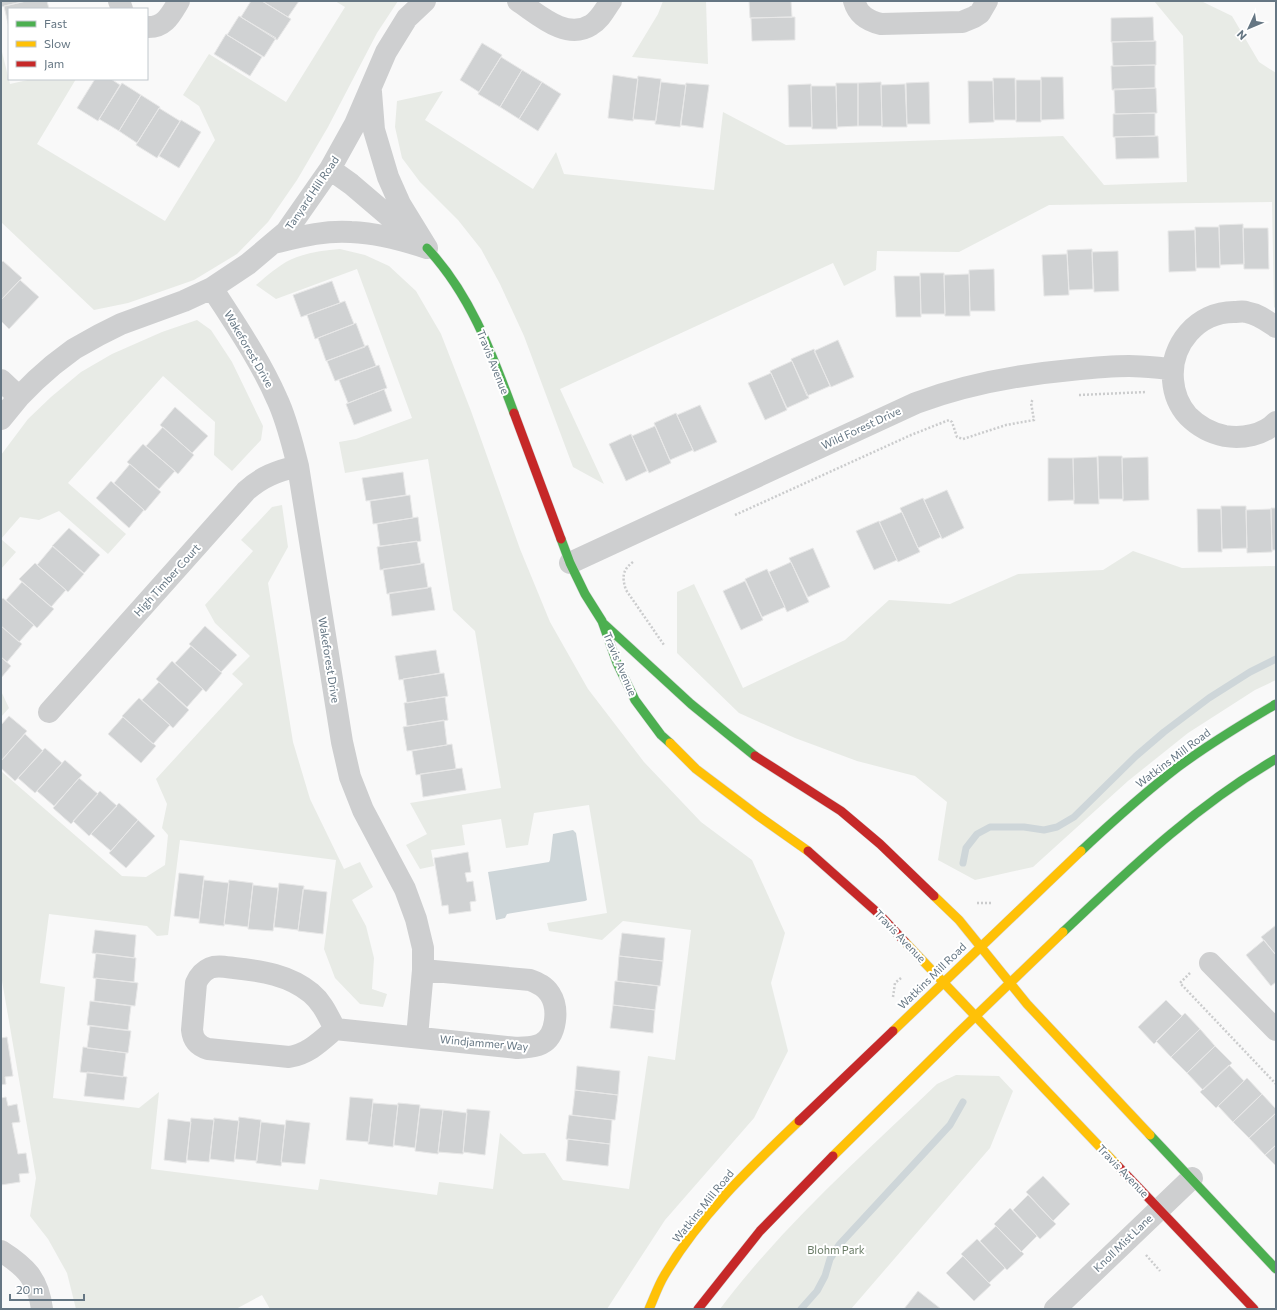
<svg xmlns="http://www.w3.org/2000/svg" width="1277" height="1310" viewBox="0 0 1277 1310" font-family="Commissioner,sans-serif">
<rect width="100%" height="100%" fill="#f9f9f9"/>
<path fill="#e8ebe6" d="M335,1H398L377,33L328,127L297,180L268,222L237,254L194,280L128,303L94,310L1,222V48L10,84L32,79H76L37,144L165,221L215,140L199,106L183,95L209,54L286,102L345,7Z
M663,1H706L708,64L632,57L658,14Z
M1154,1H1201L1232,16L1259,62L1276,73V309L1274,307L1272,202L1049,205L959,252L877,251L876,270L844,286L833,263L560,389L604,484L573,467L524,336L500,284L481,249L458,220L420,182L402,158L395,127L397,101L443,91L425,120L533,189L556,152L564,174L714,190L723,112L786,145L1063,136L1104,185L1187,182L1183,36Z
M340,249L365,255L389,266L416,291L441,334L471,411L520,549L550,622L588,689L644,762L701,822L752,860L785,933L771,983L788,1051L754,1118L665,1220L607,1309H270L262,1295L236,1309H76L67,1273L48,1239L30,1216L36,1178L1,975V771L122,876L146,877L165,865L168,835L162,828L167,804L156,779L243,684L232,674L250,656L215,623L205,605L253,551L241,540L272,507L282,505L288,547L268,583L283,680L293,742L310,799L344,869L360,862L373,887L352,900L366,926L374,958L372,989L387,994L383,1007L360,1004L335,978L324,949L336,860L180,840L168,935L157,936L147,926L49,914L40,983L65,987L53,1098L139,1108L159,1092L151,1169L318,1190L320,1179L437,1195L439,1182L493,1189L500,1133L523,1154L545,1153L563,1180L629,1189L648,1056L675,1060L691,930L623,921L602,940L549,931L547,923L607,913L589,805L534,813L528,845L506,848L501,819L462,825L465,845L431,850L434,866L420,869L406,845L427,834L410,803L501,788L475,631L453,610L428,459L345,473L339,442L356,439L412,418L357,269L276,299L256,285C268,275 282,262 297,257C311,252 325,250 340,249Z
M197,320L211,330L232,362L263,426L261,440L232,471L214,455L215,422L163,376L68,483L126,534L108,554L59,511L39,520L20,517L1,539L16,552L1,569V455L28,419L51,397L81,372L112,354L162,332Z
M1133,551L1182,568L1276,566V680L1255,690L1188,733L1128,781L1033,867L975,880L938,860L947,802L915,776L857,761L795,738L739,713L677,653V592L694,584L743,688L845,640L889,600L950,604L1018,574L1103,570Z
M1,691L9,708L1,717Z
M956,1075L999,1076L1013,1091L990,1148L851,1309H720C783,1225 862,1156 937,1084Z"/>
<path fill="#ced6d9" d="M573,830L576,833L587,900L585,901L507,914L505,918L496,920L488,872L549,862L550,860L553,834Z"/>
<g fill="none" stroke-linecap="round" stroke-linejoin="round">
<path stroke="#ced6d9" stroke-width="7" d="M963,863L966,848L977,834L990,827H1024L1044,830L1057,827L1074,817L1136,756L1164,732L1209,698L1250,672L1276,659
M801,1309L817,1291L825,1276L830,1259L839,1245L950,1125L963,1102"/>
</g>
<path fill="#d0d2d3" stroke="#e8e8e8" d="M1,1H26L1,7Z
M26,1H47L49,9H9V28L4,6Z
M251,1H262L291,19L277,40L241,17Z
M262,1H299L288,17Z
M749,1H791L792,17L750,18Z
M239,16L276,38L264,57L227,35Z
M795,17V40L752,41L751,18Z
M1153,17L1154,41L1111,42V18Z
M226,34L262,57L250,76L214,54Z
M1156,41V65L1113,66L1112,42Z
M482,43L502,55L479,92L460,80Z
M501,57L522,70L500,107L478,94Z
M1155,65V88L1112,90L1111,66Z
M522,70L542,82L519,119L500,107Z
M613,75L638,79L633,121L608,118Z
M638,76L661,79L656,121L633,119Z
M1041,77H1063L1064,119L1041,120Z
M993,78H1015L1016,120H994Z
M95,79H111L120,85L98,121L77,108Z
M1016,80H1041V122H1016Z
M968,81H993L994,122L969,123Z
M542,82L561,94L538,131L519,119Z
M661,82L686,85L680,127L655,124Z
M881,82L882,126H858V83Z
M929,82L930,124H907L906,83Z
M122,83L141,95L119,131L99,119Z
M686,83L709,85L703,128L681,125Z
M836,83H858V126L837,127Z
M811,84L812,127H789L788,85Z
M905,84L907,127H882L881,85Z
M811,86H836L837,129H812Z
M1156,88L1157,113L1115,114L1114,89Z
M141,95L160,107L137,143L119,131Z
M159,108L180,121L157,158L136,145Z
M1155,113V136L1113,137V114Z
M181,120L201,132L179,168L159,156Z
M1158,136L1159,158L1116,159L1115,137Z
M1243,224L1244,264L1220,265L1219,225Z
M1195,227H1219L1220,268H1196Z
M1243,228H1268L1269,269H1244Z
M1195,230L1196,271L1169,272L1168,231Z
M1092,249L1093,289L1069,290L1067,250Z
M1118,251L1119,291L1094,292L1092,252Z
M1067,254L1069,295L1044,296L1042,255Z
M3,261L22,278L1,300V263Z
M994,269L995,311H970L969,270Z
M920,273H944L945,314H921Z
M969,274L970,316H945L944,275Z
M894,276H920L921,317H896Z
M20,280L39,297L9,329L1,321V300Z
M332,281L340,303L301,317L293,295Z
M345,301L354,324L315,339L307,315Z
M356,323L365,347L326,361L318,338Z
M838,340L854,377L831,387L814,351Z
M368,345L376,366L335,381L327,361Z
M814,349L830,386L807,396L791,359Z
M792,361L809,398L787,408L770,371Z
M379,365L387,388L348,403L339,380Z
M771,373L787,410L765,420L748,383Z
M384,389L392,411L354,425L346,404Z
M700,405L717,442L694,452L677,415Z
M175,407L208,436L192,453L160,425Z
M676,413L693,450L670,460L654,423Z
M655,426L671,463L649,473L632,436Z
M163,427L194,455L178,474L146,446Z
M631,434L647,471L626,481L609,444Z
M143,444L175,471L159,489L127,462Z
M1098,456H1122L1123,499H1099Z
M1097,457L1099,504H1074L1073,458Z
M1148,457L1149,500L1123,501L1122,458Z
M1048,458H1073L1074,500L1048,501Z
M130,464L161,492L145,511L114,483Z
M403,472L406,495L366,501L362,478Z
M111,481L144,510L129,528L96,498Z
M947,490L964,528L942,539L924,500Z
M410,495L413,518L373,524L370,501Z
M923,498L941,537L918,548L900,508Z
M1221,506H1246L1247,548L1222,549Z
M1271,508H1276V550H1272Z
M1197,509H1221L1222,552H1198Z
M1271,509L1272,552L1247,553L1246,510Z
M902,512L920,552L898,562L879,522Z
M418,517L421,541L380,546L377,524Z
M879,521L897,560L874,570L856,531Z
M69,528L100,555L84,573L52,546Z
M417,541L421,564L380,570L377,547Z
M53,546L84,574L68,592L37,565Z
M813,548L830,587L808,597L789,558Z
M791,562L809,602L787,612L769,572Z
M35,563L66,590L51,607L19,579Z
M424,563L428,588L387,594L383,569Z
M767,569L785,607L762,617L745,579Z
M745,581L763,620L741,630L723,591Z
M22,582L54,609L37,628L6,600Z
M431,587L435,610L392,616L389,593Z
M3,598L34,625L19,642L1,626V600Z
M1,626L22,644L7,662L1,657Z
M205,626L237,655L221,672L189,644Z
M191,646L222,673L206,692L175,663Z
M436,650L440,673L399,680L395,656Z
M1,657L11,666L1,678Z
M172,661L203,689L187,707L156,679Z
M444,673L448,696L407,703L403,679Z
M159,682L189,710L173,728L142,700Z
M445,697L448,720L407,726L404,703Z
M139,698L170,725L153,744L122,716Z
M9,716L27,731L1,761V725Z
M123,717L156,746L141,763L108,734Z
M444,720L447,745L407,751L403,727Z
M25,734L43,751L15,781L1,768V761Z
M452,744L456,769L416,775L412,751Z
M45,748L62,763L35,793L18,778Z
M65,760L82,775L54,806L37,791Z
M462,768L466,790L423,797L420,774Z
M79,778L98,794L71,824L53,808Z
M100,791L117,806L89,836L73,821Z
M119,803L138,820L111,851L91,834Z
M138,820L155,836L126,868L109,853Z
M468,852L471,872L465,873L467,882L473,881L476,901L470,902L471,911L449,914L448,905L442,906L434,858Z
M179,873L204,876L199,919L174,916Z
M204,880L229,883L224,926L199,923Z
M229,880L253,883L248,927L224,924Z
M279,883L304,886L298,930L274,927Z
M253,885L278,888L273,931L248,929Z
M303,889L327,892L323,934L298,931Z
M1276,925V955L1261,937Z
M95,930L136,935L134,958L92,953Z
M622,933L665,938L663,961L619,956Z
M1264,940L1276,955V982L1271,986L1246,955Z
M96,953L136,958L134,982L93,978Z
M619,956L663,961L660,986L617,981Z
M96,978L138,983L135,1006L94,1001Z
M615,981L658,986L655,1010L613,1005Z
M1166,1000L1182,1016L1154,1044L1138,1027Z
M90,1001L131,1006L128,1030L87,1025Z
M613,1005L655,1010L653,1033L610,1028Z
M1185,1013L1200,1029L1171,1057L1156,1041Z
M90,1026L131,1031L128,1053L87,1048Z
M1200,1029L1215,1046L1187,1073L1171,1057Z
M7,1037L13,1076L5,1077L6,1084L1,1085V1038Z
M1215,1046L1232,1063L1203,1090L1187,1073Z
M83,1047L126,1053L123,1077L80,1072Z
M1229,1065L1244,1081L1216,1108L1200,1092Z
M577,1066L620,1071L618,1095L575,1090Z
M87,1072L127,1077L124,1100L84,1096Z
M1247,1078L1262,1094L1233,1122L1218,1106Z
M575,1090L618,1095L615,1120L572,1115Z
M1262,1094L1276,1109V1113L1249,1138L1233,1122Z
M6,1097L8,1106L17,1104L20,1122L12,1123L18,1154L26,1153L29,1173L19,1174L20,1182L1,1185V1098Z
M350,1097L373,1099L369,1142L346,1140Z
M373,1103L398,1105L393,1147L368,1144Z
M398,1103L420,1105L415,1148L394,1145Z
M420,1108L443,1110L438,1154L415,1151Z
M467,1109L490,1111L485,1155L463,1152Z
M443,1110L467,1113L463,1154L438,1152Z
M1276,1113V1145L1265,1155L1249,1138Z
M569,1115L612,1120L610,1144L566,1139Z
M239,1117L261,1120L257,1161L235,1159Z
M191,1118L214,1120L209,1162L187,1160Z
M214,1118L239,1121L234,1162L210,1159Z
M168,1119L191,1122L186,1163L164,1160Z
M286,1120L310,1123L305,1164L281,1162Z
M261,1122L285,1125L281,1166L256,1163Z
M568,1139L610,1144L608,1166L566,1161Z
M1276,1145V1166L1265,1155Z
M1043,1176L1070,1204L1053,1221L1026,1192Z
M1028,1195L1056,1224L1040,1239L1013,1210Z
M1010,1208L1037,1236L1021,1252L994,1224Z
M996,1226L1024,1254L1007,1270L980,1241Z
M977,1239L1005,1268L989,1283L961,1254Z
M963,1256L991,1285L974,1301L946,1273Z
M918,1291L941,1309H904Z"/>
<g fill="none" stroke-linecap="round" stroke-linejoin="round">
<g stroke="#d5d6d7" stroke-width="10">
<path id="fast" d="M427,248C471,295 492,354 514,413
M561,539L570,563L585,594L602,621L617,663L635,700L661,735L670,743
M604,624L691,704L755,756
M1081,851C1112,822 1144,793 1178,767C1209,744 1242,724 1276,704
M1063,932C1131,868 1195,806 1276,759
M1150,1135L1276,1269"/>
</g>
<g stroke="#d5d6d7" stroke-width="10">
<path id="slow" d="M670,743L696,769L757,815L808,851
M934,896L959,920L1027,1004L1150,1135
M905,942L1118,1166
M893,1031L1081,851
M833,1156L958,1033L1063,932
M649,1309C654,1298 658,1286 664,1276C699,1216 750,1168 799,1121"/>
</g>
<g stroke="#d5d6d7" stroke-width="10">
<path id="jam" d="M514,413L561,539
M755,756L841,811L880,844L934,896
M808,851L879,914L905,942
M799,1121L893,1031
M1118,1166L1254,1309
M698,1309L760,1231L833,1156"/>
</g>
<path stroke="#cbcccd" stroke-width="2.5" stroke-dasharray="2 2" stroke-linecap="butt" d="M1079,395L1146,392
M735,515L911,435L949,420L952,422L957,437L963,439L1006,425L1034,420L1031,403L1033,399
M633,562C622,570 622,578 626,590L664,645
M977,903H992
M1190,973L1180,983L1276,1084
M893,997L895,983L901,978
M1146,1255L1160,1271"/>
<path stroke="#cecfd0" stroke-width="22" d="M119,1L122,9
M518,1C538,14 566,41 591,25C600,20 605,9 611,1
M854,1C858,15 868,21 881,24L962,22L974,17L980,13L987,1
M147,27C165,28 171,14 179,1
M371,92L374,130L388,177L400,204L427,248
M330,169L351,184L412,236
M274,243C299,237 325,230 351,232C377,233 403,240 427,248
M212,288C235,324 260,360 277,399C287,420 292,443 298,466L342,742L350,777L363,810L405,889L416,919L423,948V970L417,1037
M1276,327C1267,321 1258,314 1246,312C1243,311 1238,312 1234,312C1197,312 1170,345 1173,380C1174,394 1179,406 1188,416C1199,427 1210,433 1225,436C1242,439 1264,435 1276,422
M1,380L19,397
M1,419L19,397L36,380L53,365L74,349L99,335L121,324L184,301L212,288L248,264L286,232L330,169L355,124L386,52L407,18L425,1
M570,563L916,403C967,384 1016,375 1071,370C1090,368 1110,366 1129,366C1143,366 1158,368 1172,369
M49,712L246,491C261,477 277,471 298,466
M1210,963L1276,1030
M335,1029C328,1016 323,1003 311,993C289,975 262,971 234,968C226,967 217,965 210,968C203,971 199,976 196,983L192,1030C193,1040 198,1046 208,1049L289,1057C308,1054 320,1042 335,1029L517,1048C525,1047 533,1048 541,1044C557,1036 559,1008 550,994C545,986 538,983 530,980L423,970
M1,1251C26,1267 38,1279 42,1309
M1055,1309L1192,1178"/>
<use href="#fast" stroke="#4caf50" stroke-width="9"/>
<use href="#slow" stroke="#ffc107" stroke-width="9"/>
<use href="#jam" stroke="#c62828" stroke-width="9"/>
</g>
<g text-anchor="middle" stroke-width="4" stroke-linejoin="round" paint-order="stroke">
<g font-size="11" fill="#657683" stroke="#fff">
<text transform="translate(312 193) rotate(-56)" y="4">Tanyard Hill Road</text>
<text transform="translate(249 349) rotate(60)" y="4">Wakeforest Drive</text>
<text transform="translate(493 362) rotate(68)" y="4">Travis Avenue</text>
<text transform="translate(861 428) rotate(-25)" y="4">Wild Forest Drive</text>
<text transform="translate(167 580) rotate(-48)" y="4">High Timber Court</text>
<text transform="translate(329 660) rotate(81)" y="4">Wakeforest Drive</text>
<text transform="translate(620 664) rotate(67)" y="4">Travis Avenue</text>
<text transform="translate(1173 758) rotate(-37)" y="4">Watkins Mill Road</text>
<text transform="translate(900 936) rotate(46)" y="4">Travis Avenue</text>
<text transform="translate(932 976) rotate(-44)" y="4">Watkins Mill Road</text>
<text transform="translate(484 1043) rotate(5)" y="4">Windjammer Way</text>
<text transform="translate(1123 1171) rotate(46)" y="4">Travis Avenue</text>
<text transform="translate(703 1206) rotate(-51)" y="4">Watkins Mill Road</text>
<text transform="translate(1123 1243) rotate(-44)" y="4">Knoll Mist Lane</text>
</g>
<g font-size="11" fill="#687a64" stroke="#fff">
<text x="836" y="1254">Blohm Park</text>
</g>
</g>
<rect width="1277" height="1310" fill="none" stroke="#657683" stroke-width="4"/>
<rect x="8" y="8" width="140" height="72" fill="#ffffff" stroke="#c1c8cd"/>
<rect x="16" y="21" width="20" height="6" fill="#4caf50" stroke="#c1c8cd"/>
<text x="44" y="28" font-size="12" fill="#657683">Fast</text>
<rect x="16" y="41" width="20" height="6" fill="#ffc107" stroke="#c1c8cd"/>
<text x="44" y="48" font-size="12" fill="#657683">Slow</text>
<rect x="16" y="61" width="20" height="6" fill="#c62828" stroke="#c1c8cd"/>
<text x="44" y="68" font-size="12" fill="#657683">Jam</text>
<g transform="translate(1249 28) rotate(226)" stroke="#ffffff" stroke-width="3" paint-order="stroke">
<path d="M0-3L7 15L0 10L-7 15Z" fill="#657683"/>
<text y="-6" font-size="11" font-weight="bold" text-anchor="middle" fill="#657683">N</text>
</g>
<path d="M10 1294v6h74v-6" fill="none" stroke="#657683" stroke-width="2"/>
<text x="16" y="1294" font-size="12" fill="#657683" stroke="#ffffff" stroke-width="3" paint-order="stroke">20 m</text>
</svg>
